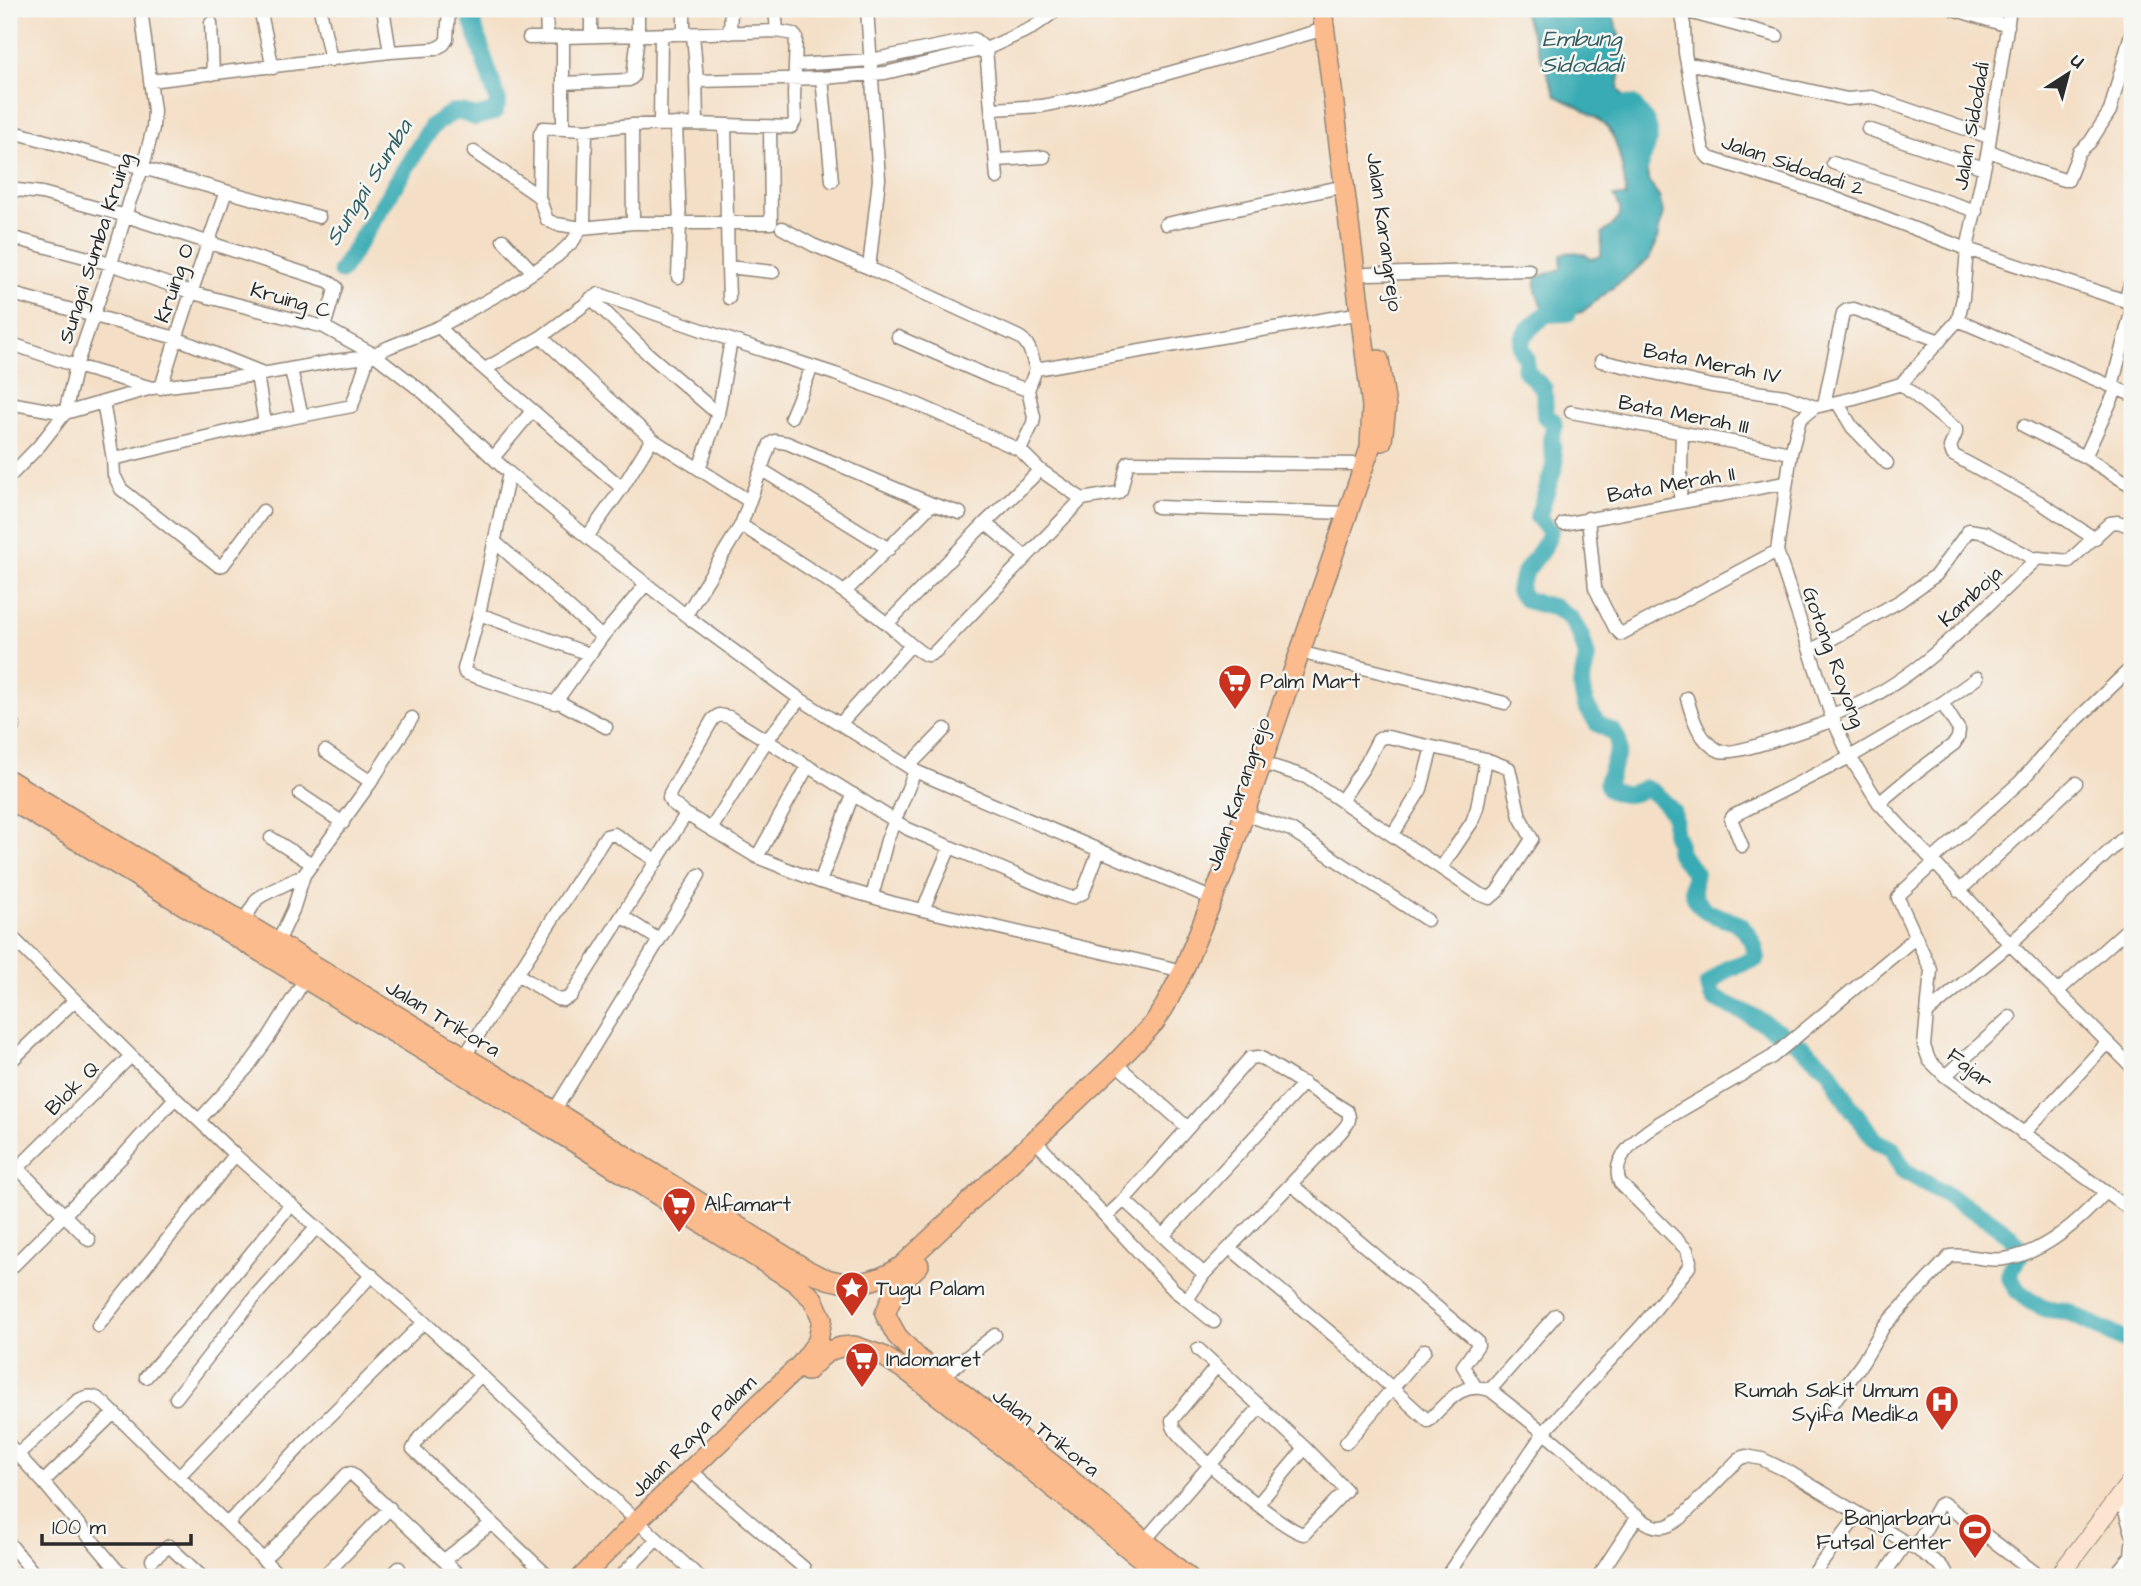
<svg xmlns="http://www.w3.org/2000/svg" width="2141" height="1586" viewBox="0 0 2141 1586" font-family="'Architects Daughter',sans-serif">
<rect width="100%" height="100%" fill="#f6f6f2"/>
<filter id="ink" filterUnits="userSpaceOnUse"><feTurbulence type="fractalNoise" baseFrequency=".0143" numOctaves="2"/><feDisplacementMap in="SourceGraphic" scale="14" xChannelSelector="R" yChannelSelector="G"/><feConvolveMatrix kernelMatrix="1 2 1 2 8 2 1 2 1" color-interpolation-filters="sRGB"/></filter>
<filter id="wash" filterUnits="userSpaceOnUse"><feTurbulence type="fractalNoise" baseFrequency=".00686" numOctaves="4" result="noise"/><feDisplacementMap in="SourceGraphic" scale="28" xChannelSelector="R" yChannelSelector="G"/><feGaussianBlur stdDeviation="1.57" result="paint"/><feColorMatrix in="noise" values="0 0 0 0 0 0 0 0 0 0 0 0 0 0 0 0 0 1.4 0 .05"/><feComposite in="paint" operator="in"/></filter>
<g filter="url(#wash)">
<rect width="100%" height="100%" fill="#f4dfc6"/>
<path fill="#39abb4" stroke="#326b70" stroke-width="2" d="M1522,9H1611L1624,50L1618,89L1647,124V173L1650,183L1659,197L1663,212L1656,244L1649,259L1582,312L1548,319C1542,305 1532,293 1537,277L1561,269V254C1573,252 1581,250 1591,259L1601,256L1602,234C1618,221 1627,216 1614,196L1626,197C1626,182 1618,139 1608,128C1594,114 1573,104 1556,96Z"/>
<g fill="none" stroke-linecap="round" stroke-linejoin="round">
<path stroke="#39abb4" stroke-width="18" d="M1609,108L1623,104L1633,105C1647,122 1654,128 1645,151C1643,157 1640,160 1640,167
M341,271L432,126L453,112H461L475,117L494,112L498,102L468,9
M1568,313L1546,314C1538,322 1519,333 1521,347C1523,358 1528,354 1525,370L1544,389L1545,416L1553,421L1554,428L1551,440L1555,464L1538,517L1550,531C1545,555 1522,565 1519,591L1526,600L1556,608L1570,618L1581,636L1587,657L1581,685L1585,704L1597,723L1613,732L1618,740V751L1607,782L1609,789C1624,797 1631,795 1646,788C1653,791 1673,809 1674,816C1676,831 1670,827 1679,844L1677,850L1682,858L1695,872C1689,896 1694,906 1717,916C1724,919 1732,920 1738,924C1750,934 1754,944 1757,958L1727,969L1708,985L1713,998L1752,1016L1796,1042L1829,1070L1847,1102L1876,1141L1892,1149L1903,1170L1988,1219L2006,1232L2020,1248L2021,1254L2011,1269L2009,1276L2017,1290L2030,1301L2047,1309L2066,1311L2132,1344"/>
</g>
</g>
<g filter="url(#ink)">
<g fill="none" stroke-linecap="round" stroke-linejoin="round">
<g stroke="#908578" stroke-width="15">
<path id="minor" d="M260,9L273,68
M320,9L331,60
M383,9L390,52
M546,9L547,37
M591,9V36
M684,9V34
M775,9L777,31
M867,9L879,179L869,268
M1680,9L1684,25L1685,53L1703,151L1709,158L1829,196L1967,249L2132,303
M1953,9L2008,26
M2010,9L1988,150L1967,249L1963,298L1958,320L1901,384L1854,398L1815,407L1800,419L1791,453L1777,551L1831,715L1850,757L1879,803L2010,944L2132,1067
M1681,10L1777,36
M211,23L213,74
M730,33L731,9
M693,34L697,81L822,78L885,73L986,49L1032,28L1058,9
M563,37V128
M529,38L777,31L793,34L796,37L794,96L795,121L791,127L697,124L632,125L586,130L543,128L540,134L539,197
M1687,63L1847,99L1872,97L1989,137
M795,65L871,60L974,39L986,49L997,178
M696,76L697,124
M822,78L832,181
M150,81L390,52L435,49L444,44L447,39L449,9
M563,83L629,80L633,77L638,35V9
M993,109L1042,106L1080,98L1325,29
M660,124L661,35
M676,124L680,223L678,277
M632,125L633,223
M725,125L728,267L773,272
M1868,129L1984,168
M9,135L21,134L319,217
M1988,150L2033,170L2064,180H2068L2079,152L2090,142L2110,111L2132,30
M474,152L534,193L539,197L547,220L556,224L582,228L633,223H771L770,127
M997,160L1044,157
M1833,163L1976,211
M9,189L42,193L126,216L328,281L336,287L324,327
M1166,224L1345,186
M782,228L813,245L869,268L1019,337C1030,343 1032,357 1036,369
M17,239L111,264L193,293L324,327L375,355L424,393L509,473L587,537L689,618L800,699L915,771L1213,899
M503,240L533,272
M728,267L729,298
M1367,274L1529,270
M9,293L176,338L263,373
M591,298L647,353L718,414
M2125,301L2132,277
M1958,320L2132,395
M439,327L467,354L622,488
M541,337L652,439L749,501
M898,337L995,379L1028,390
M9,343L76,366L152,388
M1601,361L1712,386L1785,396L1815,407
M485,369L541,337L599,294L731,340L835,374L919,405L1020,450
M291,370L302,416
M257,375L265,423
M1901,384L1956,429V433L1950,447L1953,455L2038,501L2095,539
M2112,386L2132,309
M161,388C180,322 204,256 226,191
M103,402L113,459L265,423L352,406L368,357
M1837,402L1852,427L1887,463
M9,403L65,413L152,388L257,375L334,361L368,357L389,347L439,327L508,289L557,256L573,241L584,223L586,130
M1824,405L1843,313L1847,310L1854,309L1940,341
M1571,412L1791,453
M791,417L812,367
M2024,426L2085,457L2132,486
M2085,457L2117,388
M493,458L532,411
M113,459L114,475L121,489L219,566L223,565L263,511
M699,469L718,414L731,340
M762,470L889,549
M509,473L479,614L464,669L465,673L555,703L602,637L646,584
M9,477L39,446L65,413L76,366L111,264L130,200L143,167L153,128L154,111L141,9
M1082,499L1040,470L1020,450L1033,423L1034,417L1028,390L1036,369L1361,313
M1680,502L1682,433
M1157,507L1347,513
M1588,518L1595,588L1615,628L1621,634L1777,551
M985,523L1026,557
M1563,524L1785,483
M741,525C789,556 839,586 885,622C893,628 919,654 927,655C930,656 933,653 936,651L1082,499L1118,493L1121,490L1127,465L1129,462L1363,464
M587,537L622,488L652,439
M494,541L602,637
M845,592L932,504
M479,614L589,654
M686,615L741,525L770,444L775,441L787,443L932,504L960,513
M887,624L985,523L1040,470
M1810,651L1900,601L1936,575L1969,530L1986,533L2036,560
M1311,655L1505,703
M1687,698C1692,717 1700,743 1720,751C1733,757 1816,726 1834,720
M557,701L606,727
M1831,715C1914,687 1975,615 2038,558L2069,561L2110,523L2118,522L2132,527
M840,724L911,645
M9,731L14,726
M325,751L371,782
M909,766L945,729
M1272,766L1306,777L1479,894L1490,898L1497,892L1532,839L1520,817L1509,768L1486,759L1388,737H1383L1378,740L1364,767L1341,801
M300,794L343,823
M1879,803L1910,777L1954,744L1958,738L1959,730L1942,703
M686,814L757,857L820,882L893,903L1183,971
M1244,814L1291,830L1427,920
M711,829L767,740L800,699
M1393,834L1421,789L1432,747
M271,838L312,864
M1742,846L1731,819L1733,816L1850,757L1942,703L1977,678
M757,857L808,766
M1931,861L2021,781L2061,735L2132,667
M1934,863L1901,893L1898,898L1931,970L1924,1046L1929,1060L1945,1076L2132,1211
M1441,868L1472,822L1477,808L1486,759
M820,882L853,794
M1959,891L2076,783
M872,897L887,840L915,771
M923,910L950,847
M622,916L659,940
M243,922L257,899L263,895L304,875
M9,934L131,1056L235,1155L424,1322L637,1521
M278,942L293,910L304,875L371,782L412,718
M517,974L557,999L563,1000L571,996L686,814L671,802L669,798L670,793L713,719L719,715L729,717L908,829L1061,894L1072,898L1083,893L1099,851
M2057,992L2132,925
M1927,1013L2010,944L2132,830
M464,1057L606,836L614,834L657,861
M9,1063L75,1000
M1123,1070L1187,1127
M1945,1076L2010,1017
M554,1111L699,875
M199,1120L247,1068L269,1037L305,979
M2023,1134L2107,1043
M1042,1148L1174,1290L1187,1300
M9,1159L89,1240
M9,1177L131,1056
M1291,1184L1477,1341L1478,1345L1463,1366L1475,1386
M1124,1200L1204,1274
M1106,1217L1124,1200L1250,1058L1258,1057L1263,1059L1347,1111C1353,1121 1345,1127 1339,1134L1204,1274L1187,1300L1214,1322
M1163,1236L1304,1083
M1230,1248L1338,1339L1428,1421C1447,1403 1461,1380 1490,1390C1521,1414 1552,1438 1582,1465C1602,1483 1626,1513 1651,1525C1663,1530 1671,1525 1681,1518L1739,1459L1746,1456L1762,1459L1789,1472L1915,1548L1940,1565L1946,1572L1947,1577
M9,1270L123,1156L175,1098
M98,1326L235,1155
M1198,1349L1305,1448L1346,1490L1304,1534C1284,1531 1188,1449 1175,1430C1172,1425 1173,1426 1172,1420L1216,1367
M481,1375L419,1438L413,1449L549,1577
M146,1377L209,1305L291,1204
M941,1377L995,1335
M1490,1390L1556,1315
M176,1398L257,1294L316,1228
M1832,1404L1863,1362L1884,1326L1950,1256C1968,1253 1986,1262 2004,1259C2044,1254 2080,1220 2106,1192
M1346,1443L1425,1350
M9,1445L43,1482L117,1570L128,1575
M18,1454L77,1401C95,1390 101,1401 114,1413L281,1577
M179,1476L372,1275
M698,1477L804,1568
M43,1482L114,1413
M2120,1496L2132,1533
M1258,1504L1305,1448
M227,1524L309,1437L424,1322
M644,1527L699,1577
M1145,1540L1260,1407
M9,1543L37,1577
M1915,1548L1939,1505L1943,1503L2041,1577
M152,1560L169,1546L202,1577
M263,1560L347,1474L351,1473L461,1577
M444,1560L492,1523
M323,1577L390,1508
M390,1577L399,1568
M620,1577L657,1539
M1446,1577L1544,1432L1644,1323L1689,1267L1690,1261L1687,1250L1620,1183C1609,1158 1640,1135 1659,1123L1772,1057L1915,938
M1598,1577L1638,1516
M1811,1577L1858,1515
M1882,1577L1906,1543
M2113,1577L2131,1556L2132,1545"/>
</g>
<g stroke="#908578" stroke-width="20">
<path id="secondary" d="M2058,1577L2132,1480"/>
</g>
<g stroke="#908578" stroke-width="22">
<path id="primary" d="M1379,360L1386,407L1382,441
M9,780L554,1111L809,1271C840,1289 875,1286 903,1265L1113,1066L1154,1023L1165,1006L1183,971L1227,864L1370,448L1372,407L1322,9
M9,799L574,1142L795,1282L813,1299L822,1319L818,1341L801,1364L637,1521L582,1577
M919,1265L896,1288L885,1314L897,1336L919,1359L1053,1465L1188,1577
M807,1371L821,1357L831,1350L841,1347L854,1346L883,1356L911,1374L978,1427L1164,1577"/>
</g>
<use href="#minor" stroke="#fff" stroke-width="12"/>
<use href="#secondary" stroke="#fde4d1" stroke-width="18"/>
<use href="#primary" stroke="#fbbb8d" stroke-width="19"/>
</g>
</g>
<defs>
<g id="supermarket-pin" transform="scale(1.75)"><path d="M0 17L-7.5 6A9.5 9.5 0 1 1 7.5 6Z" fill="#c8321e" stroke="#f6f6f2"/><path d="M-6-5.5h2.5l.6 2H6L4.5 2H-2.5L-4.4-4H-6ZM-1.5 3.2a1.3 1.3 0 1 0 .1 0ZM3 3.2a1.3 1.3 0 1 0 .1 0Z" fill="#fff"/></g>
<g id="sight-pin" transform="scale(1.75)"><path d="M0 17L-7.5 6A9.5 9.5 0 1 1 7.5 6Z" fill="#c8321e" stroke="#f6f6f2"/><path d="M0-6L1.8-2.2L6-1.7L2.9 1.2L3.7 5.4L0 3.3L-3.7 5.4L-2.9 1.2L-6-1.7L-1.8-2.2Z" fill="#fff"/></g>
<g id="hospital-pin" transform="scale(1.75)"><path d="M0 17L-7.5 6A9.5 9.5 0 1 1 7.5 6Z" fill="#c8321e" stroke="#f6f6f2"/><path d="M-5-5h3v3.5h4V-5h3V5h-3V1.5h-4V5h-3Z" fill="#fff"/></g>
<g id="stadium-pin" transform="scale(1.75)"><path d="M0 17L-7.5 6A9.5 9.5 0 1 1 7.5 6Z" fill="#c8321e" stroke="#f6f6f2"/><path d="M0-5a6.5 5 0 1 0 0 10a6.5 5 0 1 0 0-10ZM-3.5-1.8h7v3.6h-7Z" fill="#fff"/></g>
</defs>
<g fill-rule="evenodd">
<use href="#supermarket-pin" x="1235" y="681"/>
<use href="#supermarket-pin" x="679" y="1204"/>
<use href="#sight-pin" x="852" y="1288"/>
<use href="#supermarket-pin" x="862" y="1359"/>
<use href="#hospital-pin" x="1942" y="1402"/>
<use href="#stadium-pin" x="1975" y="1530"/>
</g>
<g text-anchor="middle" stroke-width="5" stroke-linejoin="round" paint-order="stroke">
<g font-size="21" fill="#2b2b2b" stroke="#f6f6f2">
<text transform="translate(1971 126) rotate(-80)" y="7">Jalan Sidodadi</text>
<text transform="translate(1793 165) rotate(19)" y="7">Jalan Sidodadi 2</text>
<text transform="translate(1385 232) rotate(82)" y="7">Jalan Karangrejo</text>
<text transform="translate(95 248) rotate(-72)" y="7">Sungai Sumba Kruing</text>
<text transform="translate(174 283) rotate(-71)" y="7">Kruing O</text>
<text transform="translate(291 300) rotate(16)" y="7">Kruing C</text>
<text transform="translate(1712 363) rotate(11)" y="7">Bata Merah IV</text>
<text transform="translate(1684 414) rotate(11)" y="7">Bata Merah III</text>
<text transform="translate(1671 484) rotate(-10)" y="7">Bata Merah II</text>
<text transform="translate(1970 596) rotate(-43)" y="7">Kamboja</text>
<text transform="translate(1834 657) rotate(70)" y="7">Gotong Royong</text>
<text transform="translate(1238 794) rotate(-71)" y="7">Jalan Karangrejo</text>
<text transform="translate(443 1018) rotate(31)" y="7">Jalan Trikora</text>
<text transform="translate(1970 1068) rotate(39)" y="7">Fajar</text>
<text transform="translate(72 1088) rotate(-45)" y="7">Blok Q</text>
<text transform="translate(1046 1432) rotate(38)" y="7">Jalan Trikora</text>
<text transform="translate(693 1436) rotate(-44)" y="7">Jalan Raya Palam</text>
</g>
<g font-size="21" fill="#2b2b2b" stroke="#f6f6f2" text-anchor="start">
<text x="1260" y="688">Palm Mart</text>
<text x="704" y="1211">Alfamart</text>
<text x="876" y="1295">Tugu Palam</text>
<text x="886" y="1366">Indomaret</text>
<text x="1918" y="1397" text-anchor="end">Rumah Sakit Umum<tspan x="1918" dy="24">Syifa Medika</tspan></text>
<text x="1951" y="1525" text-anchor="end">Banjarbaru<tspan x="1951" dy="24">Futsal Center</tspan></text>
</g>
<g font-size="23" font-style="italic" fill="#315e62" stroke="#f6f6f2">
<text x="1582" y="46">Embung<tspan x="1582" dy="26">Sidodadi</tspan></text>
<text transform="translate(368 182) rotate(-58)" y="8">Sungai Sumba</text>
</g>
</g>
<rect width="2141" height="1586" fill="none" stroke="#f6f6f2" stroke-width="35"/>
<g transform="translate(2068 74) rotate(36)" stroke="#f6f6f2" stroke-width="5" paint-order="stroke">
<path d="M0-5L12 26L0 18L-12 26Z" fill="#2b2b2b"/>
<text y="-10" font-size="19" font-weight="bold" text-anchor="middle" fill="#2b2b2b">U</text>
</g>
<path d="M42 1534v10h149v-10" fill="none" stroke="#2b2b2b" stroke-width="3.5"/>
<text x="52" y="1534" font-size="21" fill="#2b2b2b" stroke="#f6f6f2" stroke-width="5" paint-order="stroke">100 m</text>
</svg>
